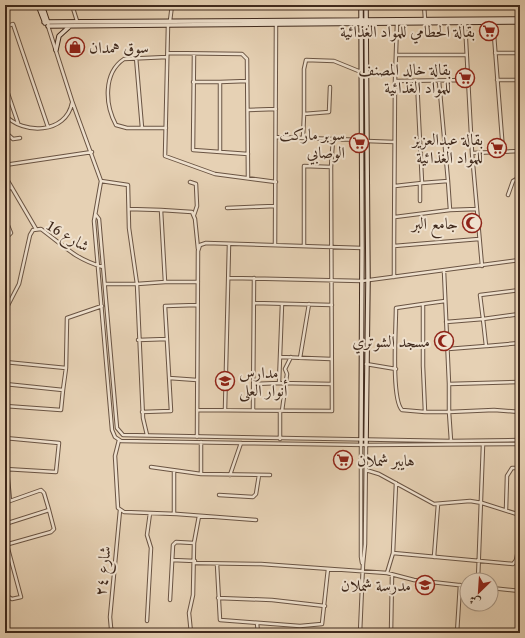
<svg xmlns="http://www.w3.org/2000/svg" width="525" height="638" viewBox="0 0 525 638" font-family="'Gentium Book Plus',Amiri,serif">
<rect width="100%" height="100%" fill="#e6d1b4"/>
<filter id="stains"><feTurbulence type="fractalNoise" baseFrequency=".005" numOctaves="4"/><feColorMatrix values="0 0 0 0 .2 0 0 0 0 .09 0 0 0 0 .02 0 0 0 .5 -.17"/></filter>
<radialGradient id="worn" r=".72"><stop offset=".6" stop-color="#630" stop-opacity="0"/><stop offset="1" stop-color="#630" stop-opacity=".3"/></radialGradient>
<g fill="none" stroke-linecap="round" stroke-linejoin="round">
<g stroke="#6a5443" stroke-width="4.5">
<path id="street" d="M72,5L77,21
M424,5L425,19
M170,21L172,5
M465,22L472,153L482,266
M493,22L503,151
M397,23L395,81L467,80
M168,25L165,156L215,174L276,182
M48,26L72,101L101,181L94,221L112,430L115,437L121,441L366,445L520,444
M5,27L13,24L48,127
M168,53L242,54L247,59L248,178
M495,53H520
M194,54L193,150L248,154
M396,55H466
M136,57L142,128
M497,80H520
M417,81L422,183L448,181L439,81
M193,82H220V152
M220,82L247,81
M5,85L18,123
M248,110L276,109
M304,114V69L306,60L334,61L361,72
M5,115C23,135 66,134 72,103
M166,128H127L116,125C105,105 103,73 124,59L167,57
M5,132L13,139L20,138
M276,137L362,140
M303,138L304,114L329,112L330,87
M367,141L394,142
M472,153L520,151
M5,165L92,152
M331,167L333,140
M5,176L36,229
M101,181L128,185L129,228L137,284H105
M448,181L450,210L477,209
M190,182L196,184L197,206L194,215
M420,184V201
M395,186L422,183
M5,192L11,187
M508,195L513,181L520,177
M227,208L275,206
M129,209L161,210L165,282L137,284L143,418L147,435
M161,210L192,212L195,219L198,249
M96,215L99,219L117,428L123,435L451,441L520,440
M395,217L450,210
M5,218L11,233L5,239
M275,245L276,23
M394,246L395,81
M519,260L520,294
M444,271L449,384
M394,277V246L479,239
M229,278L362,281L520,260
M165,282H198
M520,290L480,295L483,319L520,314
M445,301L423,304V366L425,412H449L451,441
M254,303L332,305
M282,304L279,383L332,384
M423,304L396,308C396,327 391,399 402,410L425,412
M5,311L19,284L30,235L33,230L41,229C64,246 75,259 103,267
M446,322L483,319L486,346L448,349
M138,340L167,339
M487,346L520,343
M280,357L331,359
M300,358L309,304
M5,362L66,368L67,318L102,306
M366,364L396,369
M169,378L197,380
M520,382L449,384V412L494,410L520,412
M5,384L63,390L66,368
M253,384L279,383
M5,406L61,410L63,390
M197,410L332,411L331,167L304,166V246
M225,410L229,244
M253,410L254,278
M280,411V439
M282,411L287,374L285,369L291,357
M142,412L171,411L165,306L197,305
M197,437L198,251L200,245L206,243L362,248
M5,438L59,443L56,472L5,469
M119,440L115,456L118,508L124,512L177,514L256,520
M361,445V557L362,563
M151,467L201,474L270,475
M366,470L379,474L434,504L470,501L482,503L520,515
M174,471V514
M201,474V442
M230,475L241,443
M219,495L253,497L256,494L259,475
M5,503L10,501
M506,510L507,476L512,468H520
M5,524L49,510L44,493L41,490L10,501L7,469
M5,545L51,532L54,529L49,510
M393,553L513,564L516,560L520,541
M434,557L438,504
M172,560L195,561
M195,563L261,564L387,573L414,580L467,586
M217,564L220,620L300,626L322,624L328,569
M387,573L393,553L396,483
M478,580L483,445
M491,588L520,591
M5,595L12,599L21,597L7,545
M218,598L272,600L325,606
M170,600L173,545L176,542L194,543
M147,621L151,548L147,535L150,513
M257,623L258,633
M391,632L413,633
M114,633L111,628L110,617L120,510
M191,633L189,613L193,595L194,543L199,516
M360,633L363,564L365,544L366,445
M391,633L392,575
M457,633L460,585"/>
</g>
<g stroke="#402a1d" stroke-width="5.5">
<path id="secondary" d="M38,5L45,23
M42,5L48,23
M44,22L520,19
M48,26L520,22
M56,50L59,36L70,26
M361,445L362,248L361,5
M366,445L368,281L366,5"/>
</g>
<use href="#street" stroke="#efe1ce" stroke-width="2.5"/>
<use href="#secondary" stroke="#efe1ce" stroke-width="3.5"/>
</g>
<defs>
<g id="supermarket-ring" transform="scale(1)"><circle r="9.5" fill="#efe1ce" stroke="#8f2418" stroke-width="1.5"/><path d="M-6-5.5h2.5l.6 2H6L4.5 2H-2.5L-4.4-4H-6ZM-1.5 3.2a1.3 1.3 0 1 0 .1 0ZM3 3.2a1.3 1.3 0 1 0 .1 0Z" fill="#8f2418"/></g>
<g id="shop-ring" transform="scale(1)"><circle r="9.5" fill="#efe1ce" stroke="#8f2418" stroke-width="1.5"/><path d="M-5-2.5h2.3a2.7 3.5 0 0 1 5.4 0H5L5.5 6h-11ZM-1.5-2.5h3a1.5 2.3 0 0 0-3 0Z" fill="#8f2418"/></g>
<g id="mosque-ring" transform="scale(1)"><circle r="9.5" fill="#efe1ce" stroke="#8f2418" stroke-width="1.5"/><path d="M3.5-4.9A6 6 0 1 0 3.5 4.9A5 5 0 1 1 3.5-4.9Z" fill="#8f2418"/></g>
<g id="school-ring" transform="scale(1)"><circle r="9.5" fill="#efe1ce" stroke="#8f2418" stroke-width="1.5"/><path d="M0-5L7-2L0 1L-7-2ZM-4 1L0 2.5L4 1V4Q0 6-4 4Z" fill="#8f2418"/></g>
</defs>
<g fill-rule="evenodd">
<use href="#supermarket-ring" x="489" y="31"/>
<use href="#shop-ring" x="75" y="47"/>
<use href="#supermarket-ring" x="465" y="78"/>
<use href="#supermarket-ring" x="359" y="143"/>
<use href="#supermarket-ring" x="497" y="148"/>
<use href="#mosque-ring" x="472" y="223"/>
<use href="#mosque-ring" x="444" y="341"/>
<use href="#school-ring" x="225" y="381"/>
<use href="#supermarket-ring" x="343" y="460"/>
<use href="#school-ring" x="425" y="585"/>
</g>
<g text-anchor="middle" stroke-width="4" stroke-linejoin="round" paint-order="stroke">
<g font-size="16" fill="#402a1d" stroke="#efe1ce" text-anchor="end">
<text x="475" y="37">بقالة الحطامي للمواد الغذائية</text>
<text x="89" y="53" text-anchor="start">سوق همدان</text>
<text x="451" y="75">بقالة خالد المصنف<tspan x="451" dy="18">للمواد الغذائية</tspan></text>
<text x="345" y="140">سوبر ماركت<tspan x="345" dy="18">الوصابي</tspan></text>
<text x="483" y="145">بقالة عبدالعزيز<tspan x="483" dy="18">للمواد الغذائية</tspan></text>
<text x="458" y="229">جامع البر</text>
<text x="430" y="347">مسجد الشوتري</text>
<text x="239" y="378" text-anchor="start">مدارس<tspan x="239" dy="18">أنوار العلى</tspan></text>
<text x="357" y="466" text-anchor="start">هايبر شملان</text>
<text x="411" y="591">مدرسة شملان</text>
</g>
<g font-size="16" fill="#402a1d" stroke="#efe1ce">
<text transform="translate(68 235) rotate(31)" y="6">شارع 16</text>
<text transform="translate(102 571) rotate(-84)" y="6">شارع ٢٤</text>
</g>
</g>
<rect width="525" height="638" fill="none" stroke="#e6d1b4" stroke-width="20"/>
<rect x="6" y="6" width="513" height="626" fill="none" stroke="#402a1d" stroke-width="2"/>
<rect x="10" y="10" width="505" height="618" fill="none" stroke="#402a1d"/>
<g transform="translate(479 592) rotate(205)"><circle r="19" fill="#efe1ce" stroke="#a99887"/>
<path d="M0-3L7 15L0 10L-7 15Z" fill="#8f2418"/>
<text y="-6" font-size="11" font-weight="bold" text-anchor="middle" fill="#402a1d">ش</text>
</g>
<rect width="100%" height="100%" filter="url(#stains)"/>
<rect width="100%" height="100%" fill="url(#worn)"/>
</svg>
